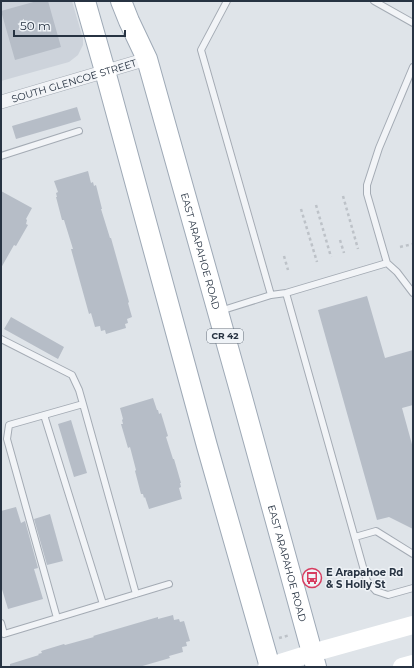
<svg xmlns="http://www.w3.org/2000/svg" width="414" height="668" viewBox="0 0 414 668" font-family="Montserrat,sans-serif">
<rect width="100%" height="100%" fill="#dfe4e9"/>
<path fill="#cdd3db" d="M1,1H72L83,39V45L78,55L69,62L1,81Z"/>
<path fill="#b6bdc7" d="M37,1H48L61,47L15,60L1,11Z
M77,107L81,120L16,139L12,126Z
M88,171L91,183L93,182L94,186L96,185L102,209H101L110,238H111L129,302L128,303L132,317L127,319L128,323L125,324L126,328L106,334L105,330L101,331L100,326L95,327L91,313L89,314L71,249H73L64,220H62L56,197H57L56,193L58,192L54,181Z
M1,191L32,208L26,219L27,220L26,224L28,225L16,246L14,245L1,268Z
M367,296L385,358L413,350V405L402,408L413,448V529L389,517L377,520L318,310Z
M11,317L64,347L58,359L4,329Z
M153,398L157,410H158L159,414L161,413L168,436L166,437L173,459H174L181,483H180L181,487L179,488L182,499L149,509L145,497L144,498L143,494H141L135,471L136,470L130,447L128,448L121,424H123L122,420L123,419L120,408Z
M71,420L87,473L74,477L58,424Z
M16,507L21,523L25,521L38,568L34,569L43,599L8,609L1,586V511Z
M50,514L63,561L47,565L34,519Z
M173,615L174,620L179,619L180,622L184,621L190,641L186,642L187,646L182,647L183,652L169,656L170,658L139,667H10V664L39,655L38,654L42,653L41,651L64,644L65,645L94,637L93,636L158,617V619Z"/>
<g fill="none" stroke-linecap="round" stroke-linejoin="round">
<g stroke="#a4abb4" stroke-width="8">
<path id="lane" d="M227,1L201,50L271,295
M374,1L413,23
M413,67L379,148L367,185V194L387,263L397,272L413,293
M1,156L79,131
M286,293L367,581L376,591L388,595L413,588
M220,311L271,295L286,293L387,263
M1,339L72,375L79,390L83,404L136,594
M44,415L103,604
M355,537L376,531L413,554
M57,618L7,439L9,425L83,404
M1,623L4,634L169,584"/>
</g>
<g stroke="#a4abb4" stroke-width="14">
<g id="street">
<path id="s1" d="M1,102L147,59"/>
</g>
</g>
<g stroke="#9ea9b6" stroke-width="22">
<g id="primary">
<path d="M85,1L105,71L207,446L270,667"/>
<path id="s2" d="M121,1L129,21L147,59L241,394L316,667"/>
</g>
</g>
<path stroke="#bdc2c8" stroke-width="2.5" stroke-dasharray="3 3" stroke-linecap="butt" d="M343,196L358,249
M316,205L331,257
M301,209L317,262
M340,240L344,253
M400,247L413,244
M284,256L288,270
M279,638L290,635"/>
<use href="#lane" stroke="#f2f4f7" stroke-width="6"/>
<use href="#street" stroke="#f2f4f7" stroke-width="13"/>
<path stroke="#fff" stroke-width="18" d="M267,667L312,653L413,625
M402,667L413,664"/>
<use href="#primary" stroke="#fff" stroke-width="20"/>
</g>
<defs>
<g id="bus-ring" transform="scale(1)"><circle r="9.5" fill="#eff3f7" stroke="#d73c5f" stroke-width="1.5"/><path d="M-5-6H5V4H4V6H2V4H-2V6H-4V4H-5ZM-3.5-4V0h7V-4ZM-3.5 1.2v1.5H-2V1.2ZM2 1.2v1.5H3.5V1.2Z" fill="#d73c5f"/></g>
</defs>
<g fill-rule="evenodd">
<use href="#bus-ring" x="312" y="578"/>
</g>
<g text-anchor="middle" stroke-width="3" stroke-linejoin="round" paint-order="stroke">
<rect fill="#eff3f7" stroke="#636d78" stroke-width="1" x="207" y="329" width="36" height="14" rx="3"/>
<g font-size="9" font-weight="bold" fill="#273342">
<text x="225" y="339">CR 42</text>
</g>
<g font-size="10" fill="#273342" stroke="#eff3f7">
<text dy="4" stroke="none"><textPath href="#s1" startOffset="76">SOUTH GLENCOE STREET</textPath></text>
<text dy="4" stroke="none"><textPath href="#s2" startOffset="263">EAST ARAPAHOE ROAD</textPath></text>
<text dy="4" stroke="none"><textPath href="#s2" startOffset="587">EAST ARAPAHOE ROAD</textPath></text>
</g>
<g font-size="10" font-weight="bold" fill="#273342" stroke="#eff3f7" text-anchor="start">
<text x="326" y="576">E Arapahoe Rd<tspan x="326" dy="12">&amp; S Holly St</tspan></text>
</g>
</g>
<rect width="414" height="668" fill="none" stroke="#273342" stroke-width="4"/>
<path d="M14 30v6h111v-6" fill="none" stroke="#273342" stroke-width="2"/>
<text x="20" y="30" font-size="12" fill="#273342" stroke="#eff3f7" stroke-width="3" paint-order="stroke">50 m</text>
</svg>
